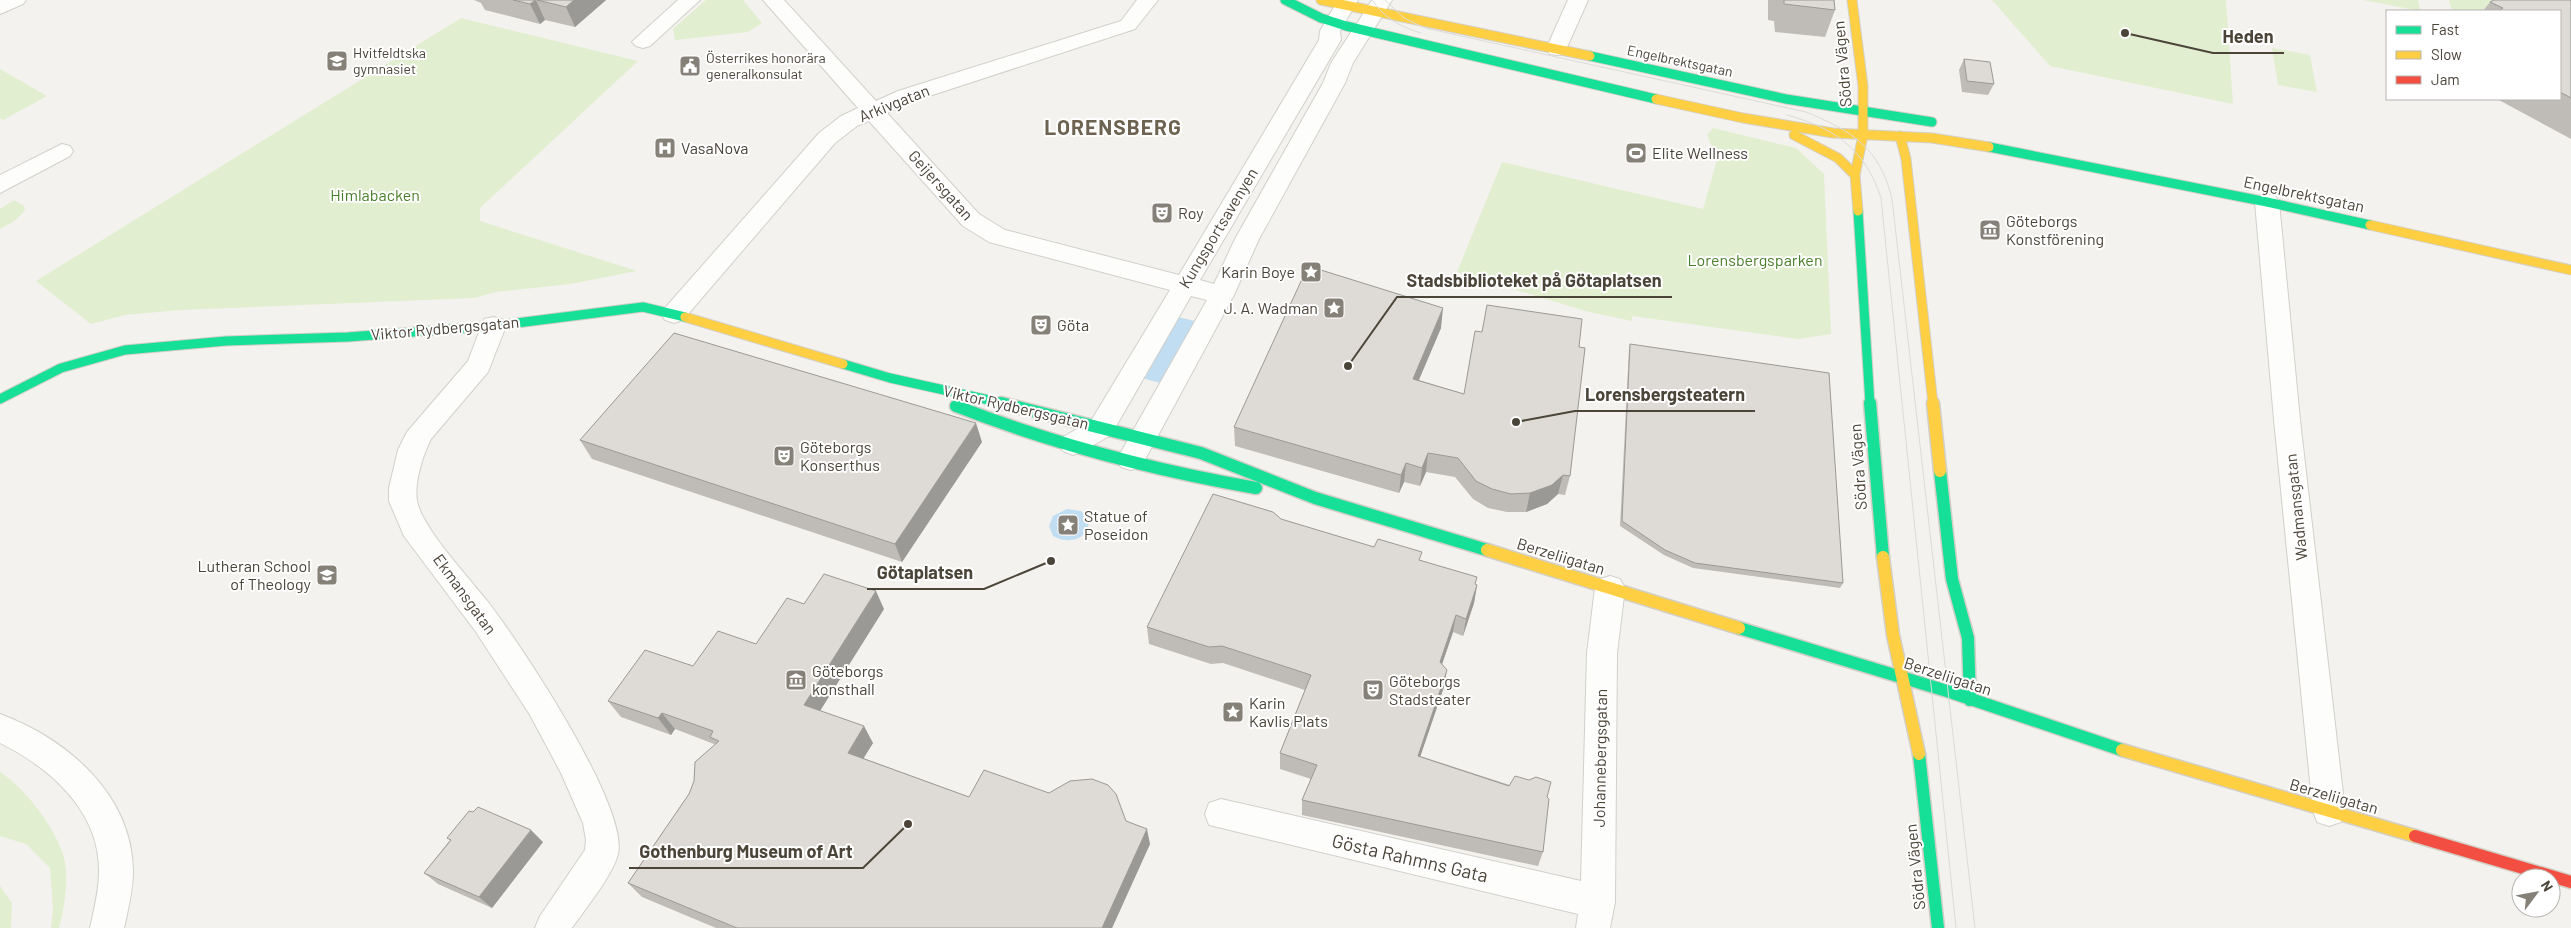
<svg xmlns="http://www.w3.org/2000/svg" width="2571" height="928" viewBox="0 0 2571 928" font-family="Barlow,sans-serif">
<rect width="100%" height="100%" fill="#f4f2ee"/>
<path fill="#e1eecf" d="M706,0H743L762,23L748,32L675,40L673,29Z
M1992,0H2226L2233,104L2050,66Z
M2363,0H2418L2420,11Z
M2449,0H2522L2502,11H2452Z
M461,18L638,61L480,208V221L637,271L570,284L496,292L474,298L180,310L125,315L91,324L36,281Z
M2272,48L2310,55L2317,92L2278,85Z
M0,69L47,96L3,120L0,118Z
M1713,128L1796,148L1824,174L1831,334L1798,339L1632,316V321L1589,312L1457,272L1502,162L1703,209L1717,160L1707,135Z
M14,200L24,206L25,210L16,220L0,229V209Z
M0,772C26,788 65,839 66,870C67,888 64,911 59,928H51L53,910L50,868L26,844L0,836Z
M0,886L12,903L11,928H0Z"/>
<path fill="#c0ddf1" d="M1178,317L1195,321L1160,383L1142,378Z
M1067,509L1081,511L1089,519C1090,540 1068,545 1053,536L1049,526L1053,516Z"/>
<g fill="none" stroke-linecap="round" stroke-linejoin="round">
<g stroke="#d2d0cb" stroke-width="2">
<path id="street" d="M0,0H26L23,4L0,14Z
M678,0H700L650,46L643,48L636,46L632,42L636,38Z
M763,0H784L876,101L898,91L1121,21L1137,0H1158L1135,29L914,101L887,113L979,214L1005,230L1179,275L1319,40L1320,31L1338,0H1358L1340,31L1341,40L1200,280L1214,284L1235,239L1323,83L1331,63L1372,0H1392L1353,63L1345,83L1259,239L1234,295L1141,467L1131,470L1121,467L1117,459L1207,300L1191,296L1111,435L1083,451L1073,455L1063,451L1059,444L1063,437L1091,421L1170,290L989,242L963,226L869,121L857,126L835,143L683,320L674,323L665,320L661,314L665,308L819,133L841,116L858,108Z
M1568,0H1588L1564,54L1557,55L1550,54L1546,49Z
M62,144L70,146L73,151L70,156L0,193V175Z
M2267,194L2275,196L2279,202L2300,420L2345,811L2341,822L2329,826L2317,822L2313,811L2274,420L2255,202L2259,196Z
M493,317L502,319L506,326L488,372L431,439C423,455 414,482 417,501C422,528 470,579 488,602C520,643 629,807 618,854C613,875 585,909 572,928H535L540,916L585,850L586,840L583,823L561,773L530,715L476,632L404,536L389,501V488L398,450L407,432L468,361L484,319Z
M1610,576L1620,579L1625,588L1617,653L1615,902L1610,928H1576L1578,914L1209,825L1205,814L1209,803L1221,799L1581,881L1587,653L1595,588L1600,579Z
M0,714C67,739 132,794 133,871C133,890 128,910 124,928H90C94,910 99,890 99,872C100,812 51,768 0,743Z"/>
</g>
<g stroke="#d3cfc5" stroke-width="11">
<path id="fast-far1" d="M1285,0L1321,18L1346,26L1656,99
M1590,56L1786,99L1932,122
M1989,147L2267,202L2370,225
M1858,211L1870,404
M843,364L890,378L1007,404
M0,399L61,368L125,350L226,341L348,337L493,326L643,307L685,317"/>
</g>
<g stroke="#d3cfc5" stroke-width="15">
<path id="fast" d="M1001,403L1201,453L1315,498L1487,550
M1870,403L1883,557
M956,406C1053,444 1153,470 1256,488
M1940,471L1952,579L1968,638L1970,700
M1739,628L1947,691L2122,750
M1919,754L1938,928"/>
</g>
<g stroke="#d3cfc5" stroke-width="11">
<path id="slow-far1" d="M1321,0L1590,56
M1852,0L1863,86V135L1855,175L1858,211
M1656,99L1743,118L1833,133L1932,138L1989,147
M1794,135L1838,158L1855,175
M1900,136L1906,159L1933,404
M2370,225L2571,270
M685,317L843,364"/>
</g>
<g stroke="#d3cfc5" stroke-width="15">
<path id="slow" d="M1933,403L1940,471
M1487,550L1739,628
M1883,557L1893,635L1919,754
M2122,750L2415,836"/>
</g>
<g stroke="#d3cfc5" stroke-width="15">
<path id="jam" d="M2415,836L2571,882"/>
</g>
<use href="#street" fill="#fdfdfc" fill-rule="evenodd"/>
<use href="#fast-far1" stroke="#16e098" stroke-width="9"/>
<use href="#fast" stroke="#16e098" stroke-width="12"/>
<use href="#slow-far1" stroke="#ffcf43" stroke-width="9"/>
<use href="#slow" stroke="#ffcf43" stroke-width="12"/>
<use href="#jam" stroke="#f24e42" stroke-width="12"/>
<path stroke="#dbdbda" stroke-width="1" d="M1372,0C1384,18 1401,27 1421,33
M1385,0L1404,18L1425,28L1806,112C1852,131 1880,148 1892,199L1975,928
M1787,115C1835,128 1865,149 1881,198L1956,928"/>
</g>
<path fill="#bfbcb8" d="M474,0H606L575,27L545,20L540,24L485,10L481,3Z
M1768,0H1834L1835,10L1825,37L1775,32L1774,21L1768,20Z
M2571,0V139L2497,99H2560V11H2483L2490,2Z
M1964,59L1994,84L1988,95L1962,92L1959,70Z
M1441,328L1419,380L1464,394L1579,347L1570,476L1565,495L1558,494L1547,504L1526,512H1507L1488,508L1473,499L1455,477L1426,472L1420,486L1404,482L1399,493L1235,446L1234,427Z
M1630,344L1843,583L1840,588L1693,568L1664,555L1620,526L1629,349Z
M580,440L982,442L902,562L592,459Z
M1421,560L1477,585L1474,603L1463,636L1453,632L1442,664L1444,687L1420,756L1547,797L1543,852L1538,866L1302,815V800L1311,779L1280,769V753L1305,690L1223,663L1211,664L1149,644L1147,627Z
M884,609L820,711L873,743L863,758L969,797L1126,821L1150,844L1112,928H716L642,897L628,883L689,794L715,745L714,744L675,729L671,735L621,717L608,701L693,666L756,644Z
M447,838L543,842L492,908L438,884L424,873L450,840Z"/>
<path fill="#9b9996" d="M536,0L545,20L540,24L530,4Z
M574,0H606L575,27L566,7Z
M1443,308L1441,328L1411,398L1413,379Z
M976,423L982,442L902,562L895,544Z
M1428,453L1426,472L1420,486L1422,468Z
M1406,463L1404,482L1399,493L1401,475Z
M1563,475L1558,494L1547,504L1526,512L1530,493Z
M1477,585L1474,603L1463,636L1466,619Z
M876,591L884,609L813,722L804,705Z
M1456,615L1453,632L1437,679L1440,662Z
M1447,670L1444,687L1415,772L1418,756Z
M662,713L675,729L671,735L658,718Z
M864,726L873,743L857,769L848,753Z
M1147,829L1150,844L1112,928H1102Z
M531,830L543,842L492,908L479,897Z"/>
<path fill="#dedbd6" stroke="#9b9996" d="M513,0H535L530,4Z
M537,0H574L566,7Z
M1784,0H1834L1835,10L1784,4Z
M2494,0H2571V98L2560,92V11H2498L2503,8L2490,2Z
M1964,59L1990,62L1994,84L1967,81Z
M1308,266L1443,308L1413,379L1464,394L1475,331L1482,332L1487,305L1582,319L1579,347L1585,348L1570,476L1563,475L1552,485L1530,493L1511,494L1492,489L1476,481L1458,458L1428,453L1422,468L1406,463L1401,475L1234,427Z
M674,333L976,423L895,544L580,440Z
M1630,344L1829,373L1843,583L1695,563L1665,550L1622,521Z
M1213,494L1273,512L1281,519L1374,547L1378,539L1422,552L1419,560L1477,577L1475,584L1477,585L1466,619L1456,615L1440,662L1447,670L1418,756L1509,786L1515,776L1529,780L1536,777L1551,782L1547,797L1549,799L1543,852L1302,800L1317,765L1280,753L1311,675L1222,646L1209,647L1147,627Z
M824,574L876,591L804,705L864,726L848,753L969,797L984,770L1049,793L1070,781L1092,779L1108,785L1116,794L1126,821L1147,829L1102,928H737L628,883L689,794L694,781L695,762L719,741L710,737L713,731L662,713L658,718L608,701L645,650L693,666L718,631L756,644L787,598L804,604Z
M478,807L531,830L479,897L424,873L451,840L447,838L469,811L473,812Z"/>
<defs>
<g id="school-square" transform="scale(1.125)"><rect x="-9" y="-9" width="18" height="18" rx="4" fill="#868178" stroke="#fff"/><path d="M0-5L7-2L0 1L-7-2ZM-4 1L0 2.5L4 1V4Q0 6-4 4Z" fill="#fff"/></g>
<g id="civic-square" transform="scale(1.125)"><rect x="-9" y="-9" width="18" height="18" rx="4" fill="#868178" stroke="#fff"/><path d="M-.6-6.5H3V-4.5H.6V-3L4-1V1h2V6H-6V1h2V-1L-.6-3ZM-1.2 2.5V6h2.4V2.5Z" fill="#fff"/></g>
<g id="hospital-square" transform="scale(1.125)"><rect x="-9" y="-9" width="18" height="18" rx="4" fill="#868178" stroke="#fff"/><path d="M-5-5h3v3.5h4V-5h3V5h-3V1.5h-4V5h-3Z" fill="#fff"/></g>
<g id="stadium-square" transform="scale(1.125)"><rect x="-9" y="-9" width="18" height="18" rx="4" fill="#868178" stroke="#fff"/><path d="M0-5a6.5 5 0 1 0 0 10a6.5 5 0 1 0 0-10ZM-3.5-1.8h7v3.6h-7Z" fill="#fff"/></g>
<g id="theatre-square" transform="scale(1.125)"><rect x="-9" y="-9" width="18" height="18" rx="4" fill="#868178" stroke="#fff"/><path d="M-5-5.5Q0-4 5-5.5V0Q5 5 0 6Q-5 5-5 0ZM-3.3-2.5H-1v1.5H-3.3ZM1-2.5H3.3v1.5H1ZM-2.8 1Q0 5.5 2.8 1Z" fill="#fff"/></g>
<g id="museum-square" transform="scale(1.125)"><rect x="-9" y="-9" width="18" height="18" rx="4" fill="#868178" stroke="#fff"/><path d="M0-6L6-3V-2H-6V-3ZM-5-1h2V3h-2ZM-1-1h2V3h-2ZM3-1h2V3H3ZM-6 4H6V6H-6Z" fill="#fff"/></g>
<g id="sight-square" transform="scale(1.125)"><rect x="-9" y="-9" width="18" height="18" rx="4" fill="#868178" stroke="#fff"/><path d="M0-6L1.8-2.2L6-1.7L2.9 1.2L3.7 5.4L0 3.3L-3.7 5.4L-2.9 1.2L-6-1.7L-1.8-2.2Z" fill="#fff"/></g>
<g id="university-square" transform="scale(1.125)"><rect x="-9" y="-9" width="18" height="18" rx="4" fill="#868178" stroke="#fff"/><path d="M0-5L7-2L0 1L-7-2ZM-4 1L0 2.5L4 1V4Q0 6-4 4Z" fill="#fff"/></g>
</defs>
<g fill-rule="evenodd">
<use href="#school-square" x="337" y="61"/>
<use href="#civic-square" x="690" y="66"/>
<use href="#hospital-square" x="665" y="148"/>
<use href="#stadium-square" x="1636" y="153"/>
<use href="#theatre-square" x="1162" y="213"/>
<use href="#museum-square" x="1990" y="230"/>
<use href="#sight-square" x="1311" y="272"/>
<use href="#sight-square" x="1334" y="308"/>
<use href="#theatre-square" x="1041" y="325"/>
<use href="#theatre-square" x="784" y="456"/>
<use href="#sight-square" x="1068" y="525"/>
<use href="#university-square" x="327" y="575"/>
<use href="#museum-square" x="796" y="680"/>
<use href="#theatre-square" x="1373" y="690"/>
<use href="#sight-square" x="1233" y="712"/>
</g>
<g text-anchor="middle" stroke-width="4" stroke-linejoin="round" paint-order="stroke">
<g font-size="14" fill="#4b4439" stroke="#fff" text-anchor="start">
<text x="353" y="58">Hvitfeldtska<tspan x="353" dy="16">gymnasiet</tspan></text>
<text x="706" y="63">Österrikes honorära<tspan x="706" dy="16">generalkonsulat</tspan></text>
</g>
<g font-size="14" fill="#4b4439" stroke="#fff">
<text transform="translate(1680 61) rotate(12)" y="5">Engelbrektsgatan</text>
</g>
<g font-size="16" fill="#4b4439" stroke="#fff">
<text transform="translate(1842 64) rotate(-95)" y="6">Södra Vägen</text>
<text transform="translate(894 103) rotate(-22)" y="6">Arkivgatan</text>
<text transform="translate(941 185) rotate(48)" y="6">Geijersgatan</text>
<text transform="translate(2304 194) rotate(12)" y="6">Engelbrektsgatan</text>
<text transform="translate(1218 228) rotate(-59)" y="6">Kungsportsavenyen</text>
<text transform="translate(445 328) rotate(-5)" y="6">Viktor Rydbergsgatan</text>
<text transform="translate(1016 407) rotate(13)" y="6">Viktor Rydbergsgatan</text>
<text transform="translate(1858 467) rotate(-94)" y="6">Södra Vägen</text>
<text transform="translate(2296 507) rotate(-96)" y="6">Wadmansgatan</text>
<text transform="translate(1561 556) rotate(17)" y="6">Berzeliigatan</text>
<text transform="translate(465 594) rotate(54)" y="6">Ekmansgatan</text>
<text transform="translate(1948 676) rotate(18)" y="6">Berzeliigatan</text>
<text transform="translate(1600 758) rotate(-89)" y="6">Johannebergsgatan</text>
<text transform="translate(2334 796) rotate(16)" y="6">Berzeliigatan</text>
<text transform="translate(1915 867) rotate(-96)" y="6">Södra Vägen</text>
</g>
<g font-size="16" fill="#4b4439" stroke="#fff" text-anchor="start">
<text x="681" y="154">VasaNova</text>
<text x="1652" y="159">Elite Wellness</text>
<text x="1178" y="219">Roy</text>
<text x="2006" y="227">Göteborgs<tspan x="2006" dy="18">Konstförening</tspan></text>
<text x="1295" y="278" text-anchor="end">Karin Boye</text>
<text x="1318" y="314" text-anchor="end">J. A. Wadman</text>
<text x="1057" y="331">Göta</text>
<text x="800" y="453">Göteborgs<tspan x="800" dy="18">Konserthus</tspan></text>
<text x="1084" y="522">Statue of<tspan x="1084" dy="18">Poseidon</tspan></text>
<text x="311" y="572" text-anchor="end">Lutheran School<tspan x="311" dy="18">of Theology</tspan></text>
<text x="812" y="677">Göteborgs<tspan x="812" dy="18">konsthall</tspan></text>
<text x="1389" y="687">Göteborgs<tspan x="1389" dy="18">Stadsteater</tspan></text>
<text x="1249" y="709">Karin<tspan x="1249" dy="18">Kavlis Plats</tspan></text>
</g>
<g font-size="16" fill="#4a7f2a" stroke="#fff">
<text x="375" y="201">Himlabacken</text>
<text x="1755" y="266">Lorensbergsparken</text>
</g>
<g font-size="19" fill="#4b4439" stroke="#fff">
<text transform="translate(1410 858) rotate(13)" y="7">Gösta Rahmns Gata</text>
</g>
<g font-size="21" font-weight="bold" letter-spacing="1" fill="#6e6250" stroke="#fff">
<text x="1113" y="135">LORENSBERG</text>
</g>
</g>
<path fill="none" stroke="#4b4439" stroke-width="2" d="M2125 33L2213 53H2284M1348 366L1397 297H1672M1516 422L1575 411H1755M1051 561L984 589H867M908 824L863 868H629"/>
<g fill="#4b4439" stroke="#fff" stroke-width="2">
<circle cx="2125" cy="33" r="5"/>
<circle cx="1348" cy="366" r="5"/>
<circle cx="1516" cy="422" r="5"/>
<circle cx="1051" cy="561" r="5"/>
<circle cx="908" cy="824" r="5"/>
</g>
<g font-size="18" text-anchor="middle" font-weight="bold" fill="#4b4439" stroke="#fff" stroke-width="4" stroke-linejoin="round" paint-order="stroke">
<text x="2248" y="43">Heden</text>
<text x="1534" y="287">Stadsbiblioteket på Götaplatsen</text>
<text x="1665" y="401">Lorensbergsteatern</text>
<text x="925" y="579">Götaplatsen</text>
<text x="746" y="858">Gothenburg Museum of Art</text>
</g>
<rect x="2386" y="10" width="175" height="90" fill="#ffffff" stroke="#b7b4b0"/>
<rect x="2396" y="26" width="25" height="8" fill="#16e098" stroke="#b7b4b0"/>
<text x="2431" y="35" font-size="15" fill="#4b4439">Fast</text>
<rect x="2396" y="51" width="25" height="8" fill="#ffcf43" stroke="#b7b4b0"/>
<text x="2431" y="60" font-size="15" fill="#4b4439">Slow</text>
<rect x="2396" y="76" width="25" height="8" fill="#f24e42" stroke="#b7b4b0"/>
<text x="2431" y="85" font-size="15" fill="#4b4439">Jam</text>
<g transform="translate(2536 893) rotate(58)"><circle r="24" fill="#ffffff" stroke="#b7b4b0"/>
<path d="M0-4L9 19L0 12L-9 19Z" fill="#868178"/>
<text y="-8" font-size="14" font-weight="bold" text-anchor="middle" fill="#4b4439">N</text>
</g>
</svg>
